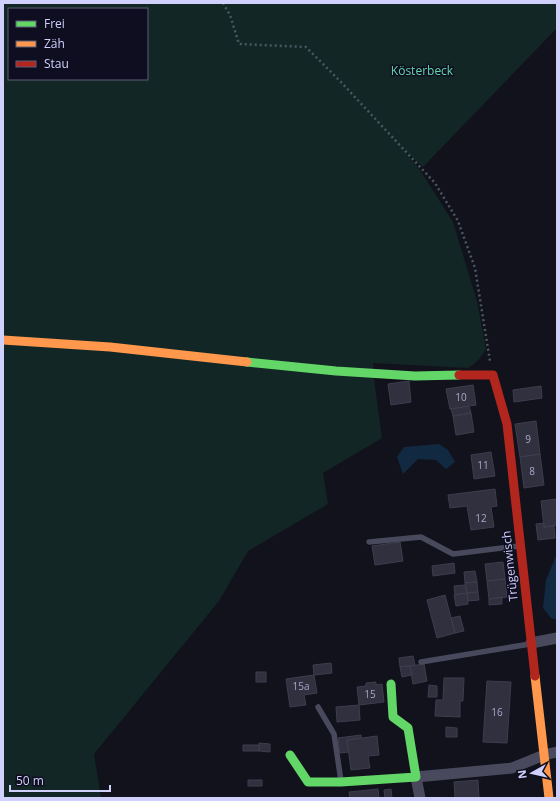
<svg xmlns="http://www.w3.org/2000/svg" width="560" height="801" viewBox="0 0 560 801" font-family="'Open Sans',sans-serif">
<rect width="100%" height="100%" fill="#12121c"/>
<path fill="#122625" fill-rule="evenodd" d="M3,3H557V28L423,167L404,150L420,170L453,222L477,301L486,349C481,357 476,364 468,368L373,363L375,387L382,438L323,473L328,504L248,551L219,601L94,754L101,798H3ZM9,9H147V79H9Z"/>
<path fill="#112a41" d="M439,444L448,450L455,462L446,469L436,460L418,459L403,474L397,457L404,447Z
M556,556H557V620L551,618L543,608L546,580Z"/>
<path fill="#30303e" stroke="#3e3c4f" d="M409,381L411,402L391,405L388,384Z
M473,385L476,405L450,409L446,389Z
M541,386L542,398L514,402L513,390Z
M469,406L471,413L453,416L451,409Z
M471,413L474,432L456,435L453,416Z
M536,421L540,454L520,457L515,424Z
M491,452L495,476L474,479L471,455Z
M540,454L544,485L524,488L520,457Z
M495,489L497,506L491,507L494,527L471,530L467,506L450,508L448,495Z
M557,499V525L544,527L541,501Z
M544,523V527L554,526L555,538L538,540L536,524Z
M400,542L403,561L375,565L372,546Z
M503,562L505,579L487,581L485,564Z
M454,563L455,573L433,576L432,566Z
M475,571L477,582L465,583L464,572Z
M505,579L507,597L489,599L487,581Z
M477,582L478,592L467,593L465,583Z
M465,585L467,593L455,595L454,586Z
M478,592L479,600L468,601L467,593Z
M467,593L468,604L456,606L454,595Z
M445,595L455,633L437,638L427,600Z
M502,597V604L489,605V599Z
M460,616L464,631L455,633L451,618Z
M413,656L415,665L400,667L399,658Z
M331,663L332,673L314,675L313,665Z
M424,664L427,681L413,684L410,666Z
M410,666L412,675L402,677L400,667Z
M256,672H266V682H256Z
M314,675L317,693L304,695L306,705L290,707L286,679Z
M444,678H464L463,701H460V717L435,716L436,700H443Z
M487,681L511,682L507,743L483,742Z
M376,682V685L382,684L384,702L359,705L357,687L366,686V683Z
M429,685L437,686V697H428Z
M359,705L360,720L337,722L336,707Z
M446,727L457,728V737H446Z
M361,735V738L347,740L349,752L340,753L338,738Z
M377,736L379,755L368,756L370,768L351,770L347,740Z
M259,743L270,744V752L259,751Z
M243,745H259V751H243Z
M248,780H262V786H248Z
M478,780L479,798H455L454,782Z
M378,789L379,798H350L349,792Z
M391,789L392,798H385L384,790Z"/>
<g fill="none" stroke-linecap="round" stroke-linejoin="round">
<path stroke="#495861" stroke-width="2.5" stroke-dasharray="2 3" stroke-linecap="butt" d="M223,3L230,15L239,44L306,47L340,81L435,183L458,221L475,268L490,361"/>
<path stroke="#48495c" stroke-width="5.5" d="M369,542L421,537L453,554L519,546
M421,662L530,644
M318,707L334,734L341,781"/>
<path stroke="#48495c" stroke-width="11" d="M531,643L557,638
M420,798L416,777L512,768L544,755L557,752"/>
<path stroke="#63d668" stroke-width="9" d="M247,362L336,371L415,376L459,375
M290,755L308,782H341L416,777L408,728L393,717L391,684"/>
<path stroke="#ff974d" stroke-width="9" d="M3,340L110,347L247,362
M535,676L549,798"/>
<path stroke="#b3261e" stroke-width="9" d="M459,375H493L507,424L535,676"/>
</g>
<g text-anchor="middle" stroke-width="3" stroke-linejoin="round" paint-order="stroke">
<g font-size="10" fill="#a8a8cc">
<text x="461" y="401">10</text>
<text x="528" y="443">9</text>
<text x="483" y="469">11</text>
<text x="532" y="475">8</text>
<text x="481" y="522">12</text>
<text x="301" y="690">15a</text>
<text x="370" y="698">15</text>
<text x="497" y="716">16</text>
</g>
<g font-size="12" fill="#62d6ac" stroke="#0f0e20">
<text x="422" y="75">Kösterbeck</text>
</g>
<g font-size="12" fill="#d0d0fc" stroke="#0f0e20">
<text transform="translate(510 566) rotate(-96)" y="4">Trügenwisch</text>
</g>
</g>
<rect width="560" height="801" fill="none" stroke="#d0d0fc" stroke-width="8"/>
<rect x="8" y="8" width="140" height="72" fill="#0f0e20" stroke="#5c5c78"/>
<rect x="16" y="21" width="20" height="6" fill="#63d668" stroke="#5c5c78"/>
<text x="44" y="28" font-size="12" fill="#d0d0fc">Frei</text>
<rect x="16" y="41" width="20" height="6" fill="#ff974d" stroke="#5c5c78"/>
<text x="44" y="48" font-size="12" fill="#d0d0fc">Zäh</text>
<rect x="16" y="61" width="20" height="6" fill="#b3261e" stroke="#5c5c78"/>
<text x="44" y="68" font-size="12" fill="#d0d0fc">Stau</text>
<g transform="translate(532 773) rotate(262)" stroke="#0f0e20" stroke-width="3" paint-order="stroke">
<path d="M0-3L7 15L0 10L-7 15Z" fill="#d0d0fc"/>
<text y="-6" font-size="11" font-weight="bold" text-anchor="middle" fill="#d0d0fc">N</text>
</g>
<path d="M10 785v6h100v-6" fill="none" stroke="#d0d0fc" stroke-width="2"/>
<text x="16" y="785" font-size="12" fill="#d0d0fc" stroke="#0f0e20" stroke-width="3" paint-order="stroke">50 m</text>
</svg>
